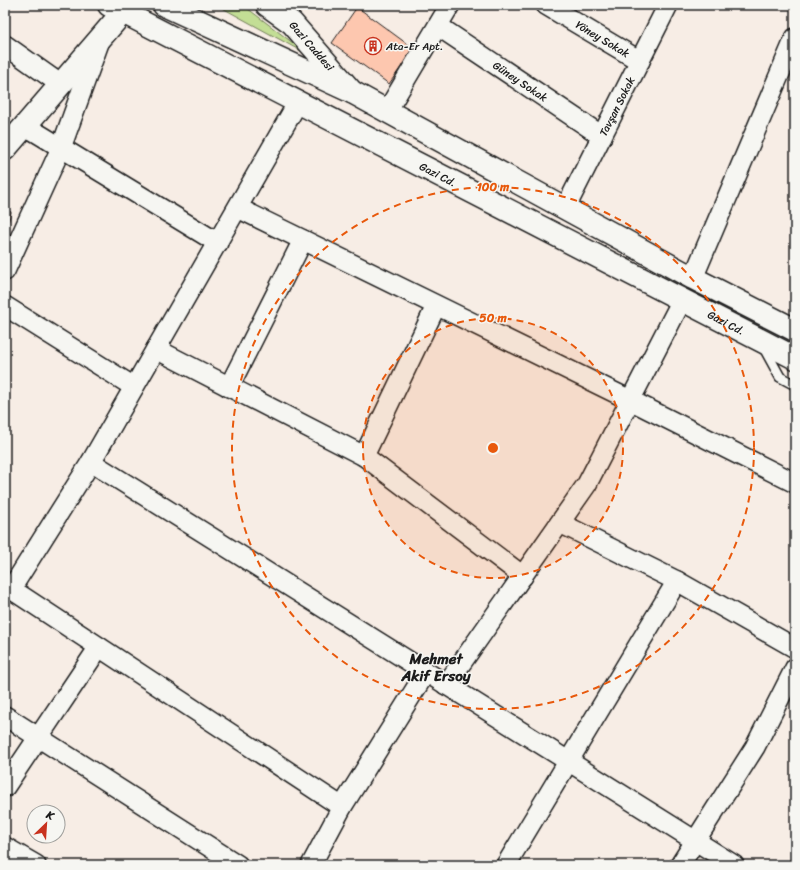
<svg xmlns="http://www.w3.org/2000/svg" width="800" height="870" viewBox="0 0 800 870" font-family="Sriracha,sans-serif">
<rect width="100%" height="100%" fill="#f7ede5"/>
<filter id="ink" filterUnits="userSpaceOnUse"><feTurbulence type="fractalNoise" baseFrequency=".025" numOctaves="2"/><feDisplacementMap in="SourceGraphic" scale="8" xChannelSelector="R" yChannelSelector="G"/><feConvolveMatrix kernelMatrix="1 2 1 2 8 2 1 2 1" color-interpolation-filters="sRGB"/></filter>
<g filter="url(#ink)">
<path fill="#c3de95" stroke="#707d58" d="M217,5H243L310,56Z"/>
<path fill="#fdc7af" stroke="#1c1c1c" d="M357,7L414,49L389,84L332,43Z
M5,210L11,212L5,235Z"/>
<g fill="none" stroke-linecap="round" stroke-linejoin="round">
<g stroke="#1c1c1c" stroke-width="12">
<path id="service" d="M763,346L780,377L795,385"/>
</g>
<g stroke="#1c1c1c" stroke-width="22">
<g id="minor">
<path id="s1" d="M546,5L640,61"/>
<path id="s2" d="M438,26L602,136"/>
<path d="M5,45L60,84"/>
<path d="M387,111L450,5"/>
<path d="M24,125L218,243"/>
<path d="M238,208L630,400L795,483"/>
<path id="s3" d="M565,209L668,5"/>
<path d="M5,271L61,148L99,43"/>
<path d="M693,278L795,38"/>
<path d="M5,306L134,387"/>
<path d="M156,349L364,456L523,576"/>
<path d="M229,387L303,240"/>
<path d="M364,456L436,306"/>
<path d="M91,462L734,865"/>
<path d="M677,581L795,648"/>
<path d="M5,585L342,807"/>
<path d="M11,589L91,462L298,102"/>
<path d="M446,685L587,484L682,300"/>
<path d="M5,716L238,865"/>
<path d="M5,787L99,647"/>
<path d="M5,847L36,865"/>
<path d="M311,865L342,807L426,672"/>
<path d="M506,865L677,581L560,523"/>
<path d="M680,865L755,747L795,668"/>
</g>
</g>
<g stroke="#1c1c1c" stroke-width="25">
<g id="tertiary">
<path id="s4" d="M267,5L292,23L352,92"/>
<path d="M5,149L129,5"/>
</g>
</g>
<g stroke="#1c1c1c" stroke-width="25">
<g id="primary">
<path id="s5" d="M109,5L795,358"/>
<path d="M164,5L352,92L693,278L795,330"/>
</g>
</g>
<use href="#service" stroke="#f6f6f2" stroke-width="9"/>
<use href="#minor" stroke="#f6f6f2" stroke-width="19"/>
<use href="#tertiary" stroke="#f6f6f2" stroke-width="22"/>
<use href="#primary" stroke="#f6f6f2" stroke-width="22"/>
</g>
</g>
<circle cx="493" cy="448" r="130" fill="#e8590c" fill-opacity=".12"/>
<g fill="none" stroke="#e8590c" stroke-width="2" stroke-dasharray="7 5">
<circle cx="493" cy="448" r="130"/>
<circle cx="493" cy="448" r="261"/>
</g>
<defs>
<g id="building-ring" transform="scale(0.9)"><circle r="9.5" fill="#f6f6f2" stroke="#c8321e" stroke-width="1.5"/><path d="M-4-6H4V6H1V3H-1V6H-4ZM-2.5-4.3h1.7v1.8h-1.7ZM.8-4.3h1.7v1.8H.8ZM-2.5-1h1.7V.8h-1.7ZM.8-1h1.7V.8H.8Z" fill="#c8321e"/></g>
</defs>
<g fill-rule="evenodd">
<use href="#building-ring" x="373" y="46"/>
</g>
<g text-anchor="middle" stroke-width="3" stroke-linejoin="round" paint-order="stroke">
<g font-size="11" fill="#1c1c1c" stroke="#f6f6f2">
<text dy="4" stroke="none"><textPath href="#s1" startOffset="66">Yöney Sokak</textPath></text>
<text dy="4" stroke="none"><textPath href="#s4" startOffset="61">Gazi Caddesi</textPath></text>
<text dy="4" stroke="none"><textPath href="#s2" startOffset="99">Güney Sokak</textPath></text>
<text dy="4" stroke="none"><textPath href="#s3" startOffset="115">Tavşan Sokak</textPath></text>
<text dy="4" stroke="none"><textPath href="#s5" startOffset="370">Gazi Cd.</textPath></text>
<text dy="4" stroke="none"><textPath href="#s5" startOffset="694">Gazi Cd.</textPath></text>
</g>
<g font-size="11" fill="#1c1c1c" stroke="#f6f6f2" text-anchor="start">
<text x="386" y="50">Ata-Er Apt.</text>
</g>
<g font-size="15" font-weight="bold" fill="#1c1c1c" stroke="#f6f6f2">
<text x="436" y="664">Mehmet<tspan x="436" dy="17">Akif Ersoy</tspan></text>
</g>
</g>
<circle cx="493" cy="448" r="6" fill="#e8590c" stroke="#f6f6f2" stroke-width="2"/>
<g font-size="12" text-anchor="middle" font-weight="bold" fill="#e8590c" stroke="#f6f6f2" stroke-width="3" stroke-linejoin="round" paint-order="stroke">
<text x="493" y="191">100 m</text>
<text x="493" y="322">50 m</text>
</g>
<rect width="800" height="870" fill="none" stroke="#f6f6f2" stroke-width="20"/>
<rect x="10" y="10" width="780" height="850" fill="none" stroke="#1c1c1c" stroke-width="1.5" filter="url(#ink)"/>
<g transform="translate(46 824) rotate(25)"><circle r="19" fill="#f6f6f2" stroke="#9f9f9c"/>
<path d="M0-3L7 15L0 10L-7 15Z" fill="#c8321e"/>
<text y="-6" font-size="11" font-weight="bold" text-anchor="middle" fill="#1c1c1c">K</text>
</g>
</svg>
